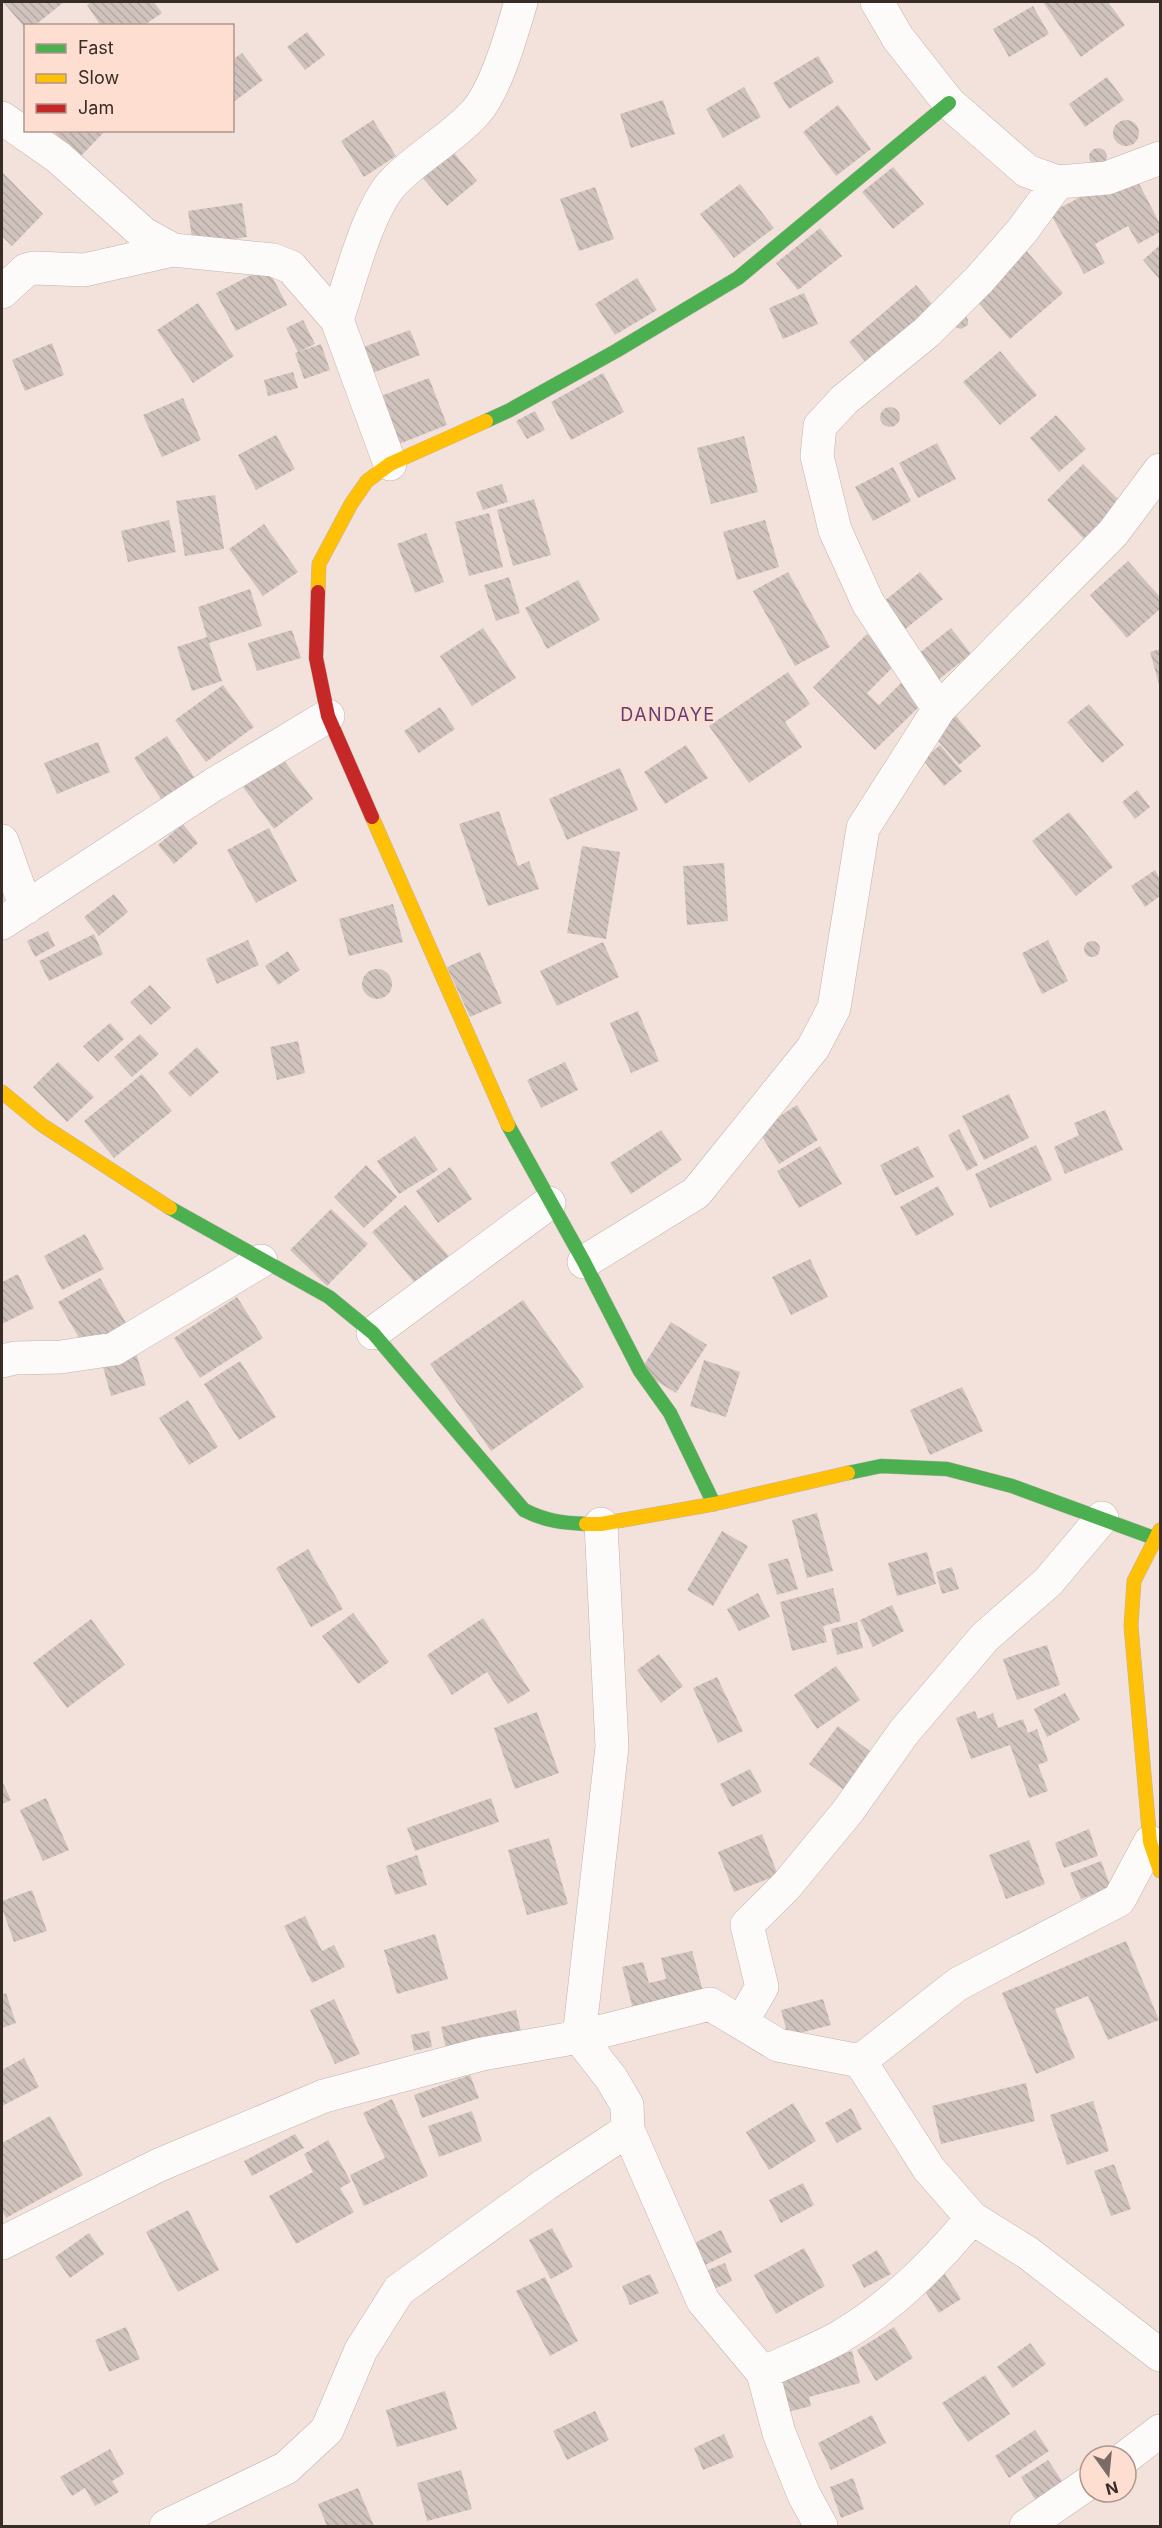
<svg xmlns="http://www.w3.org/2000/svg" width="1162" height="2528" viewBox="0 0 1162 2528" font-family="Inter,sans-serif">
<defs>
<pattern id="building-back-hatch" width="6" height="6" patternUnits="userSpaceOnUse" patternTransform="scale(1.5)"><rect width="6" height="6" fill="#d0c3bd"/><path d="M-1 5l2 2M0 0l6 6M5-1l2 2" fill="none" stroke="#b3a8a2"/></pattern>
</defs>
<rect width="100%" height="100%" fill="#f3e2db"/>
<path fill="url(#building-back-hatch)" d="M3,2H64L34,26H26V29Z
M92,2H154L162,13L143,26H101L87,5Z
M1043,2H1108L1125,25L1081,57Z
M1033,6L1049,34L1009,57L993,29Z
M307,32L325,55L305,70L287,47Z
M242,53L263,80L232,103V60Z
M818,56L834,82L789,109L773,83Z
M1107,77L1124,100L1085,127L1069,104Z
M744,87L761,117L723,138L706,109Z
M663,100L675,134L631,148L620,114Z
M838,105L871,149L836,176L803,132Z
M1113 133a13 13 0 1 1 26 0a13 13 0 1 1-26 0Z
M373,120L396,156L364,177L341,141Z
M52,130H106L80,157Z
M1089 157a9 9 0 1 1 18 0a9 9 0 1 1-18 0Z
M451,149L477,181L447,206L421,176Z
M893,167L924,204L893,229L862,192Z
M1132,170L1160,224V232L1138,244L1128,226L1095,244L1105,263L1084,274L1050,213Z
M2,172L43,214L12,246L2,236Z
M740,184L774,228L734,258L700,214Z
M595,187L614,239L579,251L560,199Z
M242,203L247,237L193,245L188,211Z
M820,228L842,256L798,290L776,263Z
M1160,245V280L1143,260Z
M1023,247L1063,293L1010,339L970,293Z
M267,267L287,305L236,331L216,293Z
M637,278L657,310L615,335L595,304Z
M916,285L936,309L869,366L849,342Z
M804,293L818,324L783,339L769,308Z
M198,303L234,356L193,383L157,330Z
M965,314L968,320V325L961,329L956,327L954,323Z
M303,320L315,344L298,352L286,328Z
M410,330L420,355L370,374L361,348Z
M52,343L64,375L25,391L12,360Z
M321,344L330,370L304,379L295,353Z
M1000,351L1037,395L1000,425L963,382Z
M293,372L298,388L268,396L264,380Z
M603,373L624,412L571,440L551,402Z
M429,378L447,425L399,444L381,396Z
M183,398L201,440L162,457L143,415Z
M880 417a10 10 0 1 1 20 0a10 10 0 1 1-20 0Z
M535,411L545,430L527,439L516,421Z
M1056,415L1086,449L1059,472L1030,438Z
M276,435L295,469L256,490L238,455Z
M744,436L758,492L711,504L697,448Z
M937,443L956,479L918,498L899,463Z
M1083,464L1122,503L1085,540L1047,500Z
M893,467L911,501L873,521L855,487Z
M502,484L508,502L483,510L476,492Z
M215,495L224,549L185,556L176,501Z
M534,499L551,555L513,566L497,510Z
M489,513L503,567L469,576L455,522Z
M169,520L176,552L128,562L121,531Z
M765,520L779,567L737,580L723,532Z
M264,524L298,572L263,596L229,549Z
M426,533L444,582L415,593L397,544Z
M1128,561L1160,597V609L1127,638L1090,595Z
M788,572L830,647L795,666L753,591Z
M920,572L943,599L904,630L882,603Z
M509,577L520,613L496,621L484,585Z
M578,580L600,620L547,649L525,608Z
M250,589L262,626L209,643L222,681L192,691L177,647L207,637L198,607Z
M483,628L516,678L472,706L440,656Z
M951,628L971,654L938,680L918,654Z
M292,630L301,658L257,671L248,643Z
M867,634L896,664L867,693L879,705L905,679L926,700L875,750L813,687Z
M1160,649V688L1150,652Z
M788,672L810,704L785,722L802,747L749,783L709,726Z
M223,685L254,727L206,762L175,720Z
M1089,704L1124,745L1102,763L1067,722Z
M440,707L455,729L419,753L404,731Z
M956,716L981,746L959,765L933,735Z
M167,736L196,780L163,802L134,758Z
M98,742L110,772L57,794L44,763Z
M686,745L708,778L665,804L644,772Z
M940,745L962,771L944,786L923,760Z
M282,758L313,799L274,829L243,787Z
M620,768L638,810L567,840L549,799Z
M1137,790L1150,807L1135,819L1122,802Z
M499,811L518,866L529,861L539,889L488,906L459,824Z
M1069,812L1113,867L1076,896L1032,841Z
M183,824L198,843L174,864L158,845Z
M269,828L297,881L256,903L227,850Z
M582,846L620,852L606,939L567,933Z
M724,863L728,921L687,925L683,866Z
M1155,870L1160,879V896L1145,907L1131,886Z
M114,894L128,912L99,936L84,917Z
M393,904L403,942L349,956L339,919Z
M48,931L55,946L35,957L27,941Z
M94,934L103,954L49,981L39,961Z
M248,940L259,965L217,984L206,959Z
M1048,940L1068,981L1042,994L1022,953Z
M1084 949a8 8 0 1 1 16 0a8 8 0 1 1-16 0Z
M603,942L619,977L557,1006L540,971Z
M288,951L300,970L278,985L265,966Z
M480,952L502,1003L470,1017L447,967Z
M362 984a15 15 0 1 1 30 0a15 15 0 1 1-30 0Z
M150,985L171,1008L151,1025L130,1002Z
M638,1011L659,1061L631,1073L610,1023Z
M110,1023L124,1039L98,1062L83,1046Z
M140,1034L159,1054L132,1077L114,1057Z
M298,1041L305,1073L277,1080L270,1047Z
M197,1047L219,1072L190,1097L168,1073Z
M58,1062L94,1097L67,1122L33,1087Z
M565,1062L578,1090L541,1108L527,1080Z
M142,1074L172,1111L114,1158L84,1121Z
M1009,1094L1029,1138L984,1160L962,1116Z
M797,1105L818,1140L779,1164L758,1130Z
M1105,1110L1123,1150L1065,1174L1054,1147L1079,1135L1074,1123Z
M959,1129L978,1165L967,1171L948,1135Z
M661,1130L682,1160L631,1194L610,1163Z
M415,1136L438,1170L399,1194L377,1161Z
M1036,1145L1052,1180L990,1208L975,1174Z
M820,1146L842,1184L799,1208L777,1171Z
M918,1146L934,1177L895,1196L880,1165Z
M366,1165L397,1197L364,1228L334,1197Z
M450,1167L472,1199L438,1223L416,1191Z
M938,1186L954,1215L916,1236L900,1207Z
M405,1205L453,1261L420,1289L372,1232Z
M331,1209L368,1244L327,1286L290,1250Z
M85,1234L104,1269L62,1290L44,1256Z
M810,1259L828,1297L791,1315L772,1277Z
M18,1274L34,1308L2,1324V1282Z
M100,1278L126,1323L85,1348L58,1302Z
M237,1297L263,1338L200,1378L174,1338Z
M523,1300L584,1387L491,1451L430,1364Z
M671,1322L707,1345L676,1393L640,1371Z
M136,1353L146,1385L111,1396L102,1363Z
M704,1360L740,1372L726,1417L690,1406Z
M240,1361L276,1417L239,1440L204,1384Z
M962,1387L983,1431L930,1455L910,1410Z
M188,1400L218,1447L189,1465L159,1418Z
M817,1513L833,1571L807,1578L792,1520Z
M722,1531L748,1546L713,1606L687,1590Z
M308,1549L343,1609L311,1627L276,1568Z
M927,1552L936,1584L897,1596L888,1563Z
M788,1558L798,1589L777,1595L768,1564Z
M952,1567L959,1589L942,1594L936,1572Z
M833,1588L841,1621L823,1626L827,1642L792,1651L780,1602Z
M758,1593L770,1617L739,1631L727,1609Z
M892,1605L904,1631L873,1647L860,1620Z
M353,1613L389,1662L358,1684L322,1636Z
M483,1618L530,1691L508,1704L487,1672L452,1695L427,1655Z
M91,1619L125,1665L67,1708L33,1663Z
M857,1622L863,1648L837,1655L831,1629Z
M1047,1645L1060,1685L1017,1700L1003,1659Z
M659,1654L683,1686L661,1703L637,1670Z
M836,1666L860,1700L817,1729L794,1695Z
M717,1677L743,1731L718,1743L693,1688Z
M1065,1693L1080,1720L1047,1737L1034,1709Z
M975,1711L978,1719L993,1713L998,1728L1023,1719L1028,1733L1037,1729L1048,1761L1038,1765L1048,1791L1029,1798L1010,1745L971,1759L956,1718Z
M537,1712L559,1773L515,1789L494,1728Z
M838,1726L872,1753L844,1790L809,1764Z
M750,1769L762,1792L732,1807L720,1784Z
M2,1781L11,1800L2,1804Z
M46,1798L69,1850L43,1861L20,1810Z
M491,1798L499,1822L415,1851L407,1828Z
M1089,1829L1098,1856L1064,1868L1055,1843Z
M762,1834L778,1875L734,1892L718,1852Z
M549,1838L568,1904L527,1915L508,1850Z
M1029,1840L1045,1884L1006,1899L989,1855Z
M417,1855L427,1885L395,1895L386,1866Z
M1101,1861L1111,1888L1081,1899L1070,1873Z
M32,1890L47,1931L14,1942L2,1908V1901Z
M305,1916L322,1951L334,1945L345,1967L312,1983L284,1926Z
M435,1934L448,1979L397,1994L384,1950Z
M1126,1941L1159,2020L1108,2040L1088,1996L1055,2009L1075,2058L1036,2074L1002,1993Z
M692,1951L704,1995L634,2013L622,1967L643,1962L649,1983L666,1979L661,1958Z
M6,1993L16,2023L2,2028V1995Z
M334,1999L360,2054L335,2064L310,2010Z
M823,1999L831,2025L788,2036L781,2010Z
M516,2010L522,2035L447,2052L441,2027Z
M429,2031L432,2047L414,2051L411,2035Z
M24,2058L39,2087L2,2106V2070Z
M470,2075L479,2098L422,2118L414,2095Z
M1026,2083L1035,2121L941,2144L932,2106Z
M392,2099L428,2176L364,2206L350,2175L385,2158L363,2113Z
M1093,2101L1109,2151L1067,2165L1050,2115Z
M793,2103L816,2141L769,2170L746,2132Z
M851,2108L862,2129L837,2143L825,2123Z
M472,2111L482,2141L439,2157L428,2126Z
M50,2116L83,2175L6,2218L2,2210V2143Z
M295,2134L304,2148L252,2176L244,2161Z
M328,2140L351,2182L340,2188L354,2212L296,2244L269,2196L313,2172L304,2154Z
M1114,2164L1131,2209L1111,2216L1094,2171Z
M803,2183L814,2205L781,2223L769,2200Z
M188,2210L219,2270L178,2292L146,2232Z
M552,2228L573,2267L551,2279L529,2240Z
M721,2230L732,2252L695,2270L684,2248Z
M89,2233L104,2254L70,2278L55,2257Z
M804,2248L825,2286L776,2314L754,2275Z
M877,2250L891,2274L864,2288L852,2265Z
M725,2263L732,2281L712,2290L703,2272Z
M943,2271L961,2299L939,2313L921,2285Z
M650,2274L659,2293L630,2305L622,2286Z
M545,2277L578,2341L550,2356L516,2291Z
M126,2327L140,2359L109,2372L95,2340Z
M894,2327L913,2358L876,2381L857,2350Z
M1030,2343L1046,2364L1013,2388L997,2367Z
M852,2351L860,2383L809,2397L811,2406L788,2412L777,2373Z
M985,2375L1010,2414L968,2442L942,2403Z
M445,2391L457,2429L397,2447L386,2410Z
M595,2411L609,2440L567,2460L553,2431Z
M872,2415L886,2443L831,2470L818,2443Z
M1035,2430L1049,2451L1009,2478L995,2456Z
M724,2434L734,2457L703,2470L694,2448Z
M110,2449L124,2474L112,2481L119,2492L95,2506L85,2488L72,2496L60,2477Z
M1048,2460L1066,2487L1038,2504L1021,2477Z
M461,2470L472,2509L427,2521L417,2483Z
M853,2478L864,2509L841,2518L830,2487Z
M358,2488L374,2526H327L318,2504Z"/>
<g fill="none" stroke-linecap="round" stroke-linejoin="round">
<g stroke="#c0b3ad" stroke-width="34">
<path id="street" d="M877,2L898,38L949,103L1027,171L1058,182L1107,178L1160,158
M2,118L58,157L144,234L173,250L273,260L291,267L337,320L390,464
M2,292L26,270L34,268L84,270L173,250
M337,320C349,284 367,213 391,185C415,158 449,141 474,114C496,91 512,32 521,2
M939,709L868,603L835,530L817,456L820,426L844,400L927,332L979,280L1022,231L1058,182
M2,841L26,908
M2,923L213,785L328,716
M584,1262L696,1193L813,1048L834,1008L863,828L939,709L1113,533L1160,470
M373,1333L549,1203
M2,1361L15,1358L61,1357L114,1349L261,1261
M601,1524L612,1747L579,2037L611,2078L627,2105L628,2130L703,2301L763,2373L779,2433L804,2495L821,2526
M741,2023L762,1987L747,1925L787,1885L848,1811L904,1732L985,1637L1048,1582L1102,1518
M860,2061L929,2169L972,2218L1028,2253L1160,2355
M2,2243L159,2165L324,2096L482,2054L579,2037L710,2004L778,2045L860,2061L958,1984L1119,1900L1150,1842
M763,2373C788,2361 814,2351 838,2338C891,2307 933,2265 972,2218
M1126,2457L1160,2431
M166,2526L286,2468L327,2430L361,2350L399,2290L546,2184L628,2130
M1026,2526L1090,2482"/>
</g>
<g stroke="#c0b3ad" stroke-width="15">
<path id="fast" d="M486,421L510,410L616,351L738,278L949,103
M508,1125L584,1262L640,1371L670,1413L714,1504
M170,1208L329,1297L373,1333L524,1510C545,1521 563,1523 586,1524
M848,1473L881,1466L947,1469L1012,1486L1154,1538"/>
</g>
<g stroke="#c0b3ad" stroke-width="15">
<path id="slow" d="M318,592L319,564L351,504L367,481L390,464L486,421
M372,817L508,1125
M2,1092L42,1125L170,1208
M586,1524H601L714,1504L848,1473
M1160,1530L1134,1581L1131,1626L1150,1842L1160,1871"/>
</g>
<g stroke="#c0b3ad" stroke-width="15">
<path id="jam" d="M318,592L316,658L328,716L372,817"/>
</g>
<use href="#street" stroke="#fdfbfa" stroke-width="33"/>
<use href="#fast" stroke="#4caf50" stroke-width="14"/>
<use href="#slow" stroke="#ffc107" stroke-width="14"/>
<use href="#jam" stroke="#c62828" stroke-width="14"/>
</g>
<g text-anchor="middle" stroke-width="5" stroke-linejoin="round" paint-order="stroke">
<g font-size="18" letter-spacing="1.5" fill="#623f78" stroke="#fdded1">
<text x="668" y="721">DANDAYE</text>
</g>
</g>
<rect width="1162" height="2528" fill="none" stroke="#382c27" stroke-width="6"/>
<rect x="24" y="24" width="210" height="108" fill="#fdded1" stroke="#ae978d" stroke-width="1.5"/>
<rect x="36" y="44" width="30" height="9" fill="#4caf50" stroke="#ae978d" stroke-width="1.5"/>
<text x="78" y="54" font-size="18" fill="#382c27">Fast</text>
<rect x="36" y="74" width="30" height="9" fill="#ffc107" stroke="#ae978d" stroke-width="1.5"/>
<text x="78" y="84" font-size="18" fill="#382c27">Slow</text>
<rect x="36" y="104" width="30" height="9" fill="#c62828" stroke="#ae978d" stroke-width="1.5"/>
<text x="78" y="114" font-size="18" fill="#382c27">Jam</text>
<g transform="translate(1108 2474) rotate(165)"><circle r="28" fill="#fdded1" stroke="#ae978d" stroke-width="1.5"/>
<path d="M0-4.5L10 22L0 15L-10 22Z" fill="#796c66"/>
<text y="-9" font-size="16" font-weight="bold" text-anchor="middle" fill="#382c27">N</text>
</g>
</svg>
